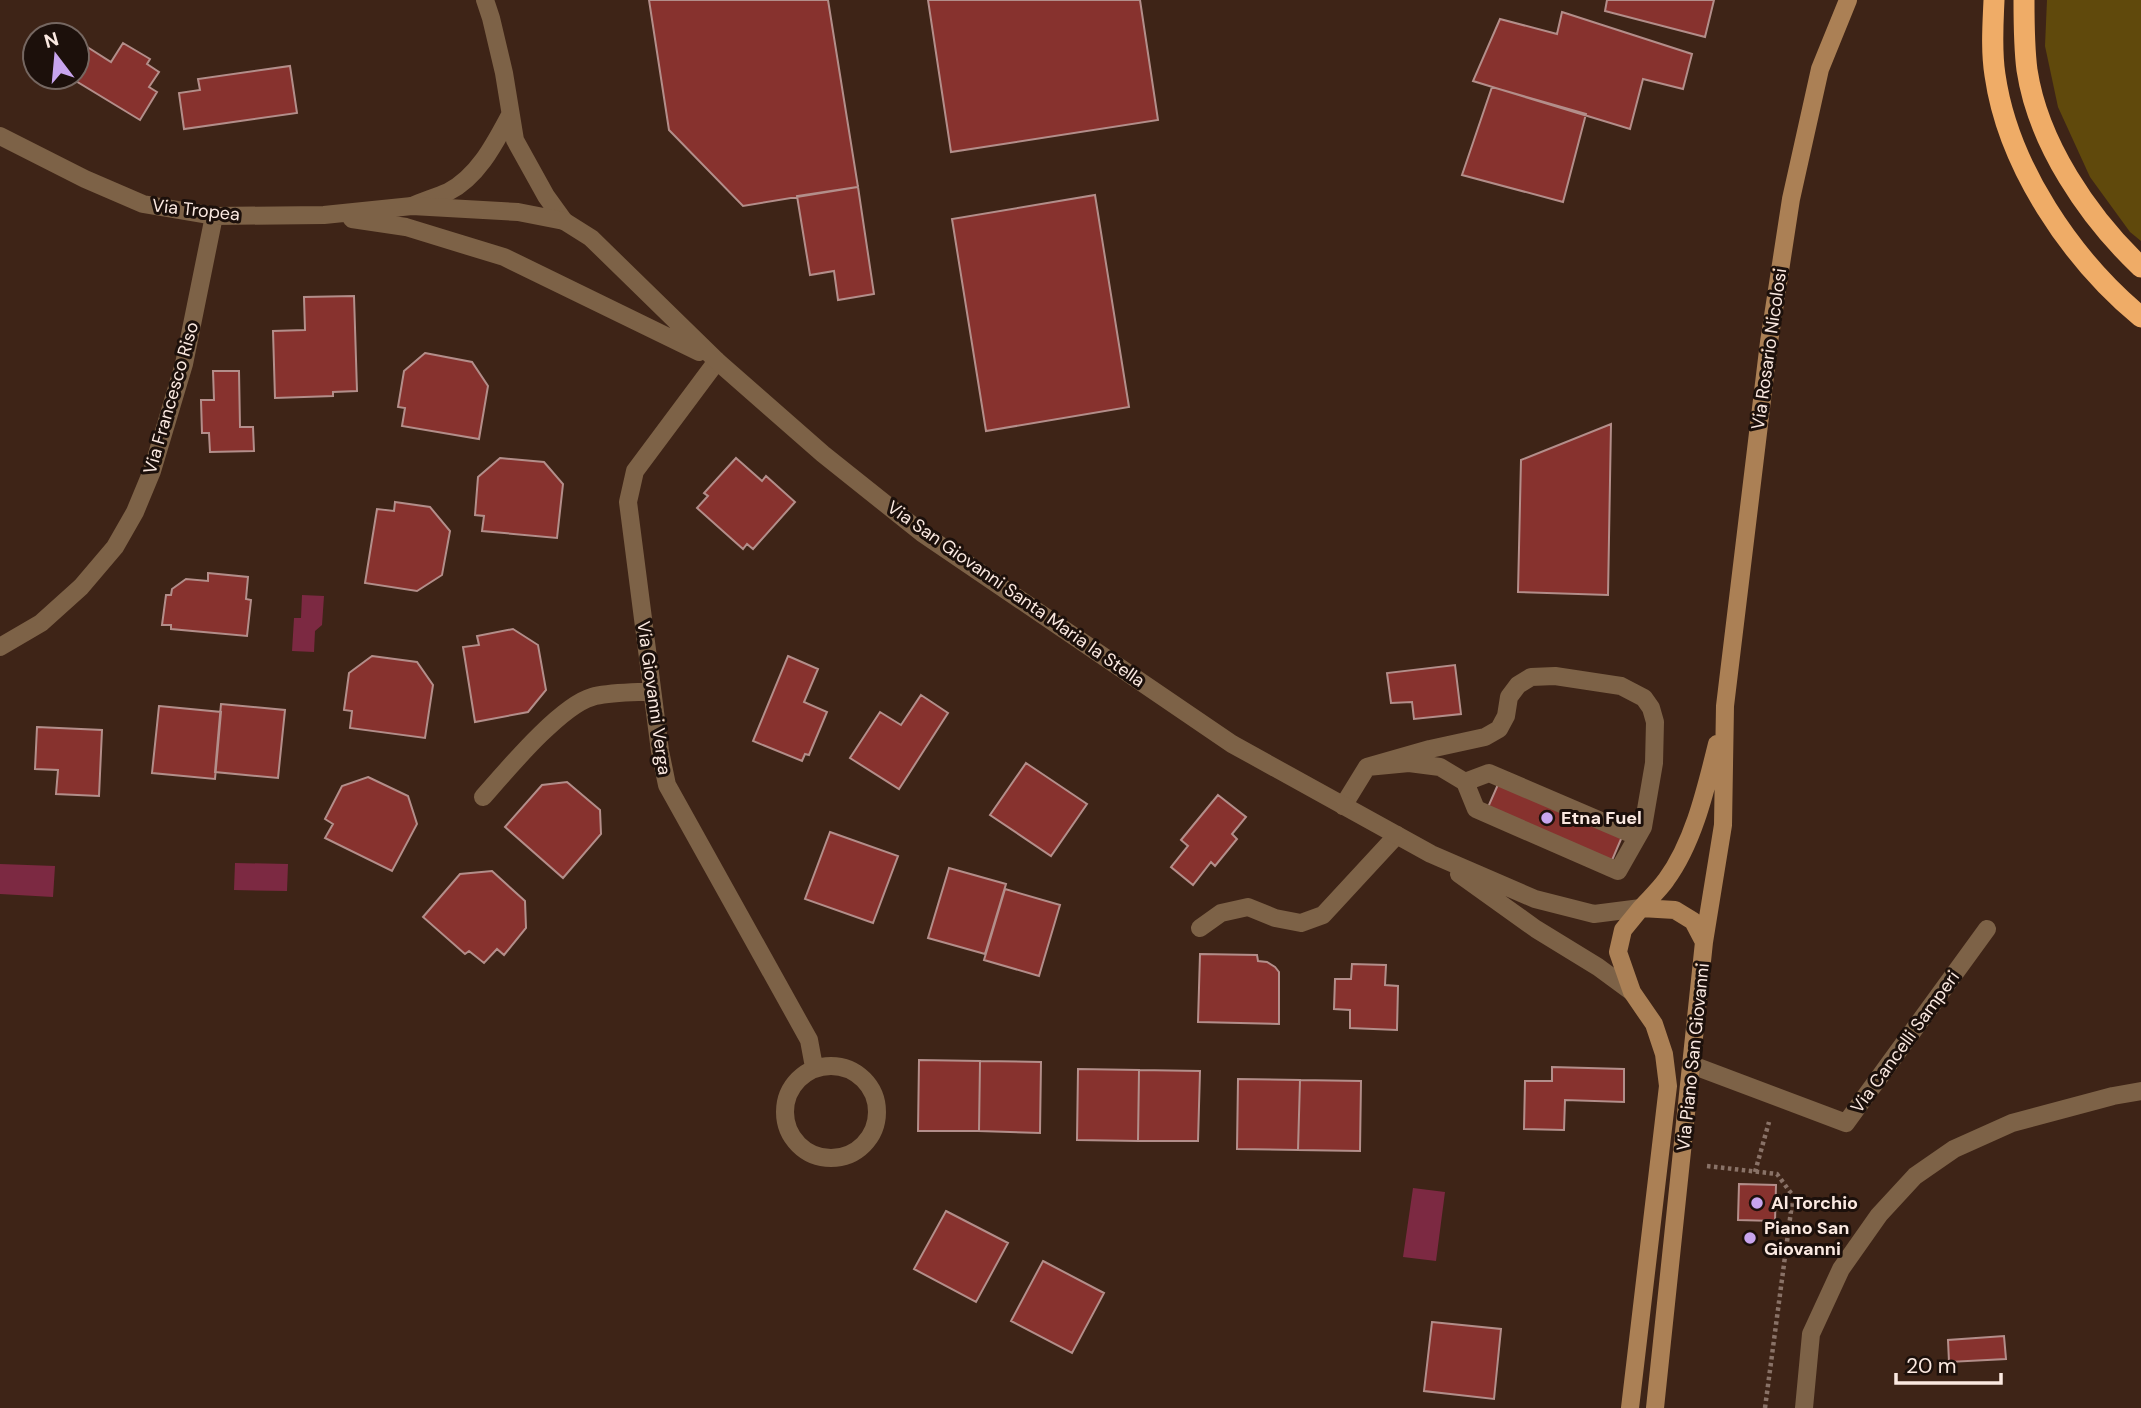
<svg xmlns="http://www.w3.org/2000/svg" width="2141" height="1408" viewBox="0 0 2141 1408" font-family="'DM Sans',sans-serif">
<rect width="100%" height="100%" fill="#3e2417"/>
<path fill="#60490c" d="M2047,0H2141V241L2130,232L2090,177L2058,107L2045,46Z"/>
<path fill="#7c2942" d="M302,595L324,596L322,625L315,631L314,652L292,651L294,618H301Z
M235,863L288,864L287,891L234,890Z
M0,864L55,866L53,897L0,894Z
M1413,1188L1445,1192L1436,1261L1403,1257Z"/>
<path fill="#87322e" stroke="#b38e8a" stroke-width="2" d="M649,0H828L858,187L743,206L669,130Z
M928,0H1140L1158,120L951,152Z
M1607,0H1714L1705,37L1605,11Z
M1562,12L1692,54L1683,89L1643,79L1630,129L1473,81L1500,19L1557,34Z
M81,43L111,62L123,43L150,59L147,64L159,72L149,87L157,92L140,120L71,78L77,77V69L81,62L77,59V51Z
M290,66L297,113L184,129L179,93L200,90L198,79Z
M1492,87L1586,114L1563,202L1462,175Z
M858,187L874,294L838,300L834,271L810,275L797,196Z
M1095,195L1129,407L986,431L952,219Z
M354,296L357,391L333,392V396L275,398L273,331L305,330L304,297Z
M425,353L472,362L488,386L479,439L402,426L405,408L398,407L404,371Z
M213,371H239L240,427H253L254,451L210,452L209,433H202L201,400H214Z
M1611,424L1608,595L1518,592L1521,460Z
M500,458L544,462L563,484L557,538L482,531L484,516L475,515L478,477Z
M736,458L762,481L766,476L795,502L753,549L747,544L743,549L697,508L708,496L704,493Z
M395,502L430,507L450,531L442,575L417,591L365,583L377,509L394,511Z
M208,573L248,577L246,599L251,600L247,636L171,629V625H162L166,595H171L172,589L186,579L208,581Z
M513,629L538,645L546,690L528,712L475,722L463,647L479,645L477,636Z
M372,656L417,662L433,685L425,738L350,728L352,711L344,710L349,673Z
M788,656L818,669L804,702L827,712L809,755L805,754L802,761L753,741Z
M1455,665L1461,714L1414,719L1412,702L1391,703L1387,673Z
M921,695L948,713L899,789L850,758L880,712L901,725Z
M221,704L285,710L278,778L215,772Z
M159,706L221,712L215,779L152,773Z
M37,727L102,730L99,796L56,794L58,770L35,769Z
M1026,763L1087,804L1051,856L990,815Z
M1503,773L1627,825L1610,865L1485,814Z
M368,777L408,796L417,824L392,871L325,838L333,824L325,819L342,786Z
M567,782L600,810L601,834L563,878L505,827L542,785Z
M1218,795L1246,817L1232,834L1237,839L1215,866L1211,862L1193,885L1171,867L1188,846L1181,840Z
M830,832L898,856L873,923L805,899Z
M949,868L1006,884L985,954L928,938Z
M492,871L525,901L526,928L504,955L497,949L484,963L469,951L465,954L423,917L460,874Z
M1005,889L1060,905L1039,976L984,960Z
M1200,954L1257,955L1258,961L1267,962L1275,967L1279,972V1024L1198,1022Z
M1352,964L1386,965L1385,985L1398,986L1397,1030L1350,1028V1010L1334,1009L1335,979H1351Z
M919,1060L980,1061L979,1131H918Z
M980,1061L1041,1062L1040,1133L979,1131Z
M1552,1067L1624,1069V1102L1565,1100L1564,1130L1524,1129L1525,1081H1552Z
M1078,1069L1139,1070L1138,1141L1077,1140Z
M1139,1070L1200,1071L1198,1141H1138Z
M1238,1079L1300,1080L1298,1150L1237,1149Z
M1300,1080L1361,1081L1360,1151L1298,1150Z
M1739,1184L1776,1185L1775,1221L1738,1220Z
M946,1211L1008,1243L976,1302L914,1269Z
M1043,1261L1104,1293L1072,1353L1011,1321Z
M1432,1322L1501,1329L1494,1399L1424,1391Z
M2004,1336L2006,1359L1949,1362L1948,1340Z"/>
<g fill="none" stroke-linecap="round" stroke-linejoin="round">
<path stroke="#897267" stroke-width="4.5" stroke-dasharray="3.5 3.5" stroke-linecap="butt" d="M1707,1166L1777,1174L1793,1196L1765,1408
M1755,1172L1769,1122"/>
<path stroke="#7d6247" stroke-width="18" d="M1465,782L1489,773L1629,833L1643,827
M1343,806L1367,767L1430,749L1485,737L1499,729L1506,716L1509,697L1518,685L1531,677L1555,676L1621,686L1644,698L1651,708L1655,722L1654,763L1643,827L1618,871L1476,809L1465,782L1440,767L1409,763L1367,767"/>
<path stroke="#7d6247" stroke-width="18" d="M485,0L491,18L504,73L515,140L546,196L564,221
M412,206C424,201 436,197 448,192C478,177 495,143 510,115
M717,361L635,471L628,502L660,751L667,785L809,1040L814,1067
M483,797C506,771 560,706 592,697C609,692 634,693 652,691
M1200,928L1221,913L1248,907L1275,918L1301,923L1323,915L1397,835
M1692,1065L1846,1123L1987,929
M785 1112a46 46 0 1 1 92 0a46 46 0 1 1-92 0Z"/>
<path stroke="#7d6247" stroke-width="18" d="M0,136L85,179L143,204L214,216L324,215L412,206L518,212L564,221L591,238L717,361L823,454L922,533L1232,744L1431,854L1535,899L1594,914L1641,908
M352,219L406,227L504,257L699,352
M0,647L41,623L81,587L115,547L135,512L152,471L184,364L214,216
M1459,874L1536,929L1598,967L1632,992
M1804,1408L1811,1334L1841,1269L1879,1215L1915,1176L1954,1149L2012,1123L2113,1096L2141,1091"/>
<path stroke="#ab8055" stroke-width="18" d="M1641,908C1649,899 1659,890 1666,880C1694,842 1706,788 1717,744
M1630,1408L1668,1086L1664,1054L1654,1024L1632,992L1618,952L1623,930L1641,908L1675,910L1693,921L1704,942
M1655,1408L1704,942L1723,825L1725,706L1769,342L1791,199L1820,69L1848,0"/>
<path stroke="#efac67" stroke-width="21" d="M1994,0C1993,24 1991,50 1995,75C2008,166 2071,259 2141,317
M2024,0C2024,23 2024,47 2027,70C2038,143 2088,217 2141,267"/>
</g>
<g fill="#c8a5ee" stroke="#1c100b" stroke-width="2.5">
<circle cx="1547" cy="818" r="7"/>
<circle cx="1757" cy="1203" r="7"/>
<circle cx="1750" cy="1238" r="7"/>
</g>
<g text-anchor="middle" stroke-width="6" stroke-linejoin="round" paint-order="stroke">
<g font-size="18" fill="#fbe9e1" stroke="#1c100b">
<text transform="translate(196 210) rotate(6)" y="6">Via Tropea</text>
<text transform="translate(1769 349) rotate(-82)" y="6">Via Rosario Nicolosi</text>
<text transform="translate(171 398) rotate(-74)" y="6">Via Francesco Riso</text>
<text transform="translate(1016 594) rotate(35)" y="6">Via San Giovanni Santa Maria la Stella</text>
<text transform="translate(654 698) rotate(82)" y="6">Via Giovanni Verga</text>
<text transform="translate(1905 1042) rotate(-54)" y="6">Via Cancelli Samperi</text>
<text transform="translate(1693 1057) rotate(-84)" y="6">Via Piano San Giovanni</text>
</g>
<g font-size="18" font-weight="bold" fill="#fbe9e1" stroke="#1c100b" text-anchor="start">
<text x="1561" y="824">Etna Fuel</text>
<text x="1771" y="1209">Al Torchio</text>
<text x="1764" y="1234">Piano San<tspan x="1764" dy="21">Giovanni</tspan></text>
</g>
</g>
<g transform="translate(56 56) rotate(344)"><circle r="33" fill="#1c100b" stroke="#756761" stroke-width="2"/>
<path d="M0-5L12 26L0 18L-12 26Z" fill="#c8a5ee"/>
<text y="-10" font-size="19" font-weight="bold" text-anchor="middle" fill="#fbe9e1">N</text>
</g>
<path d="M1896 1373v10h105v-10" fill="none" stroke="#fbe9e1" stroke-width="3.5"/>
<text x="1906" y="1373" font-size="21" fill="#fbe9e1" stroke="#1c100b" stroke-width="5" paint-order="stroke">20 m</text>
</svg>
